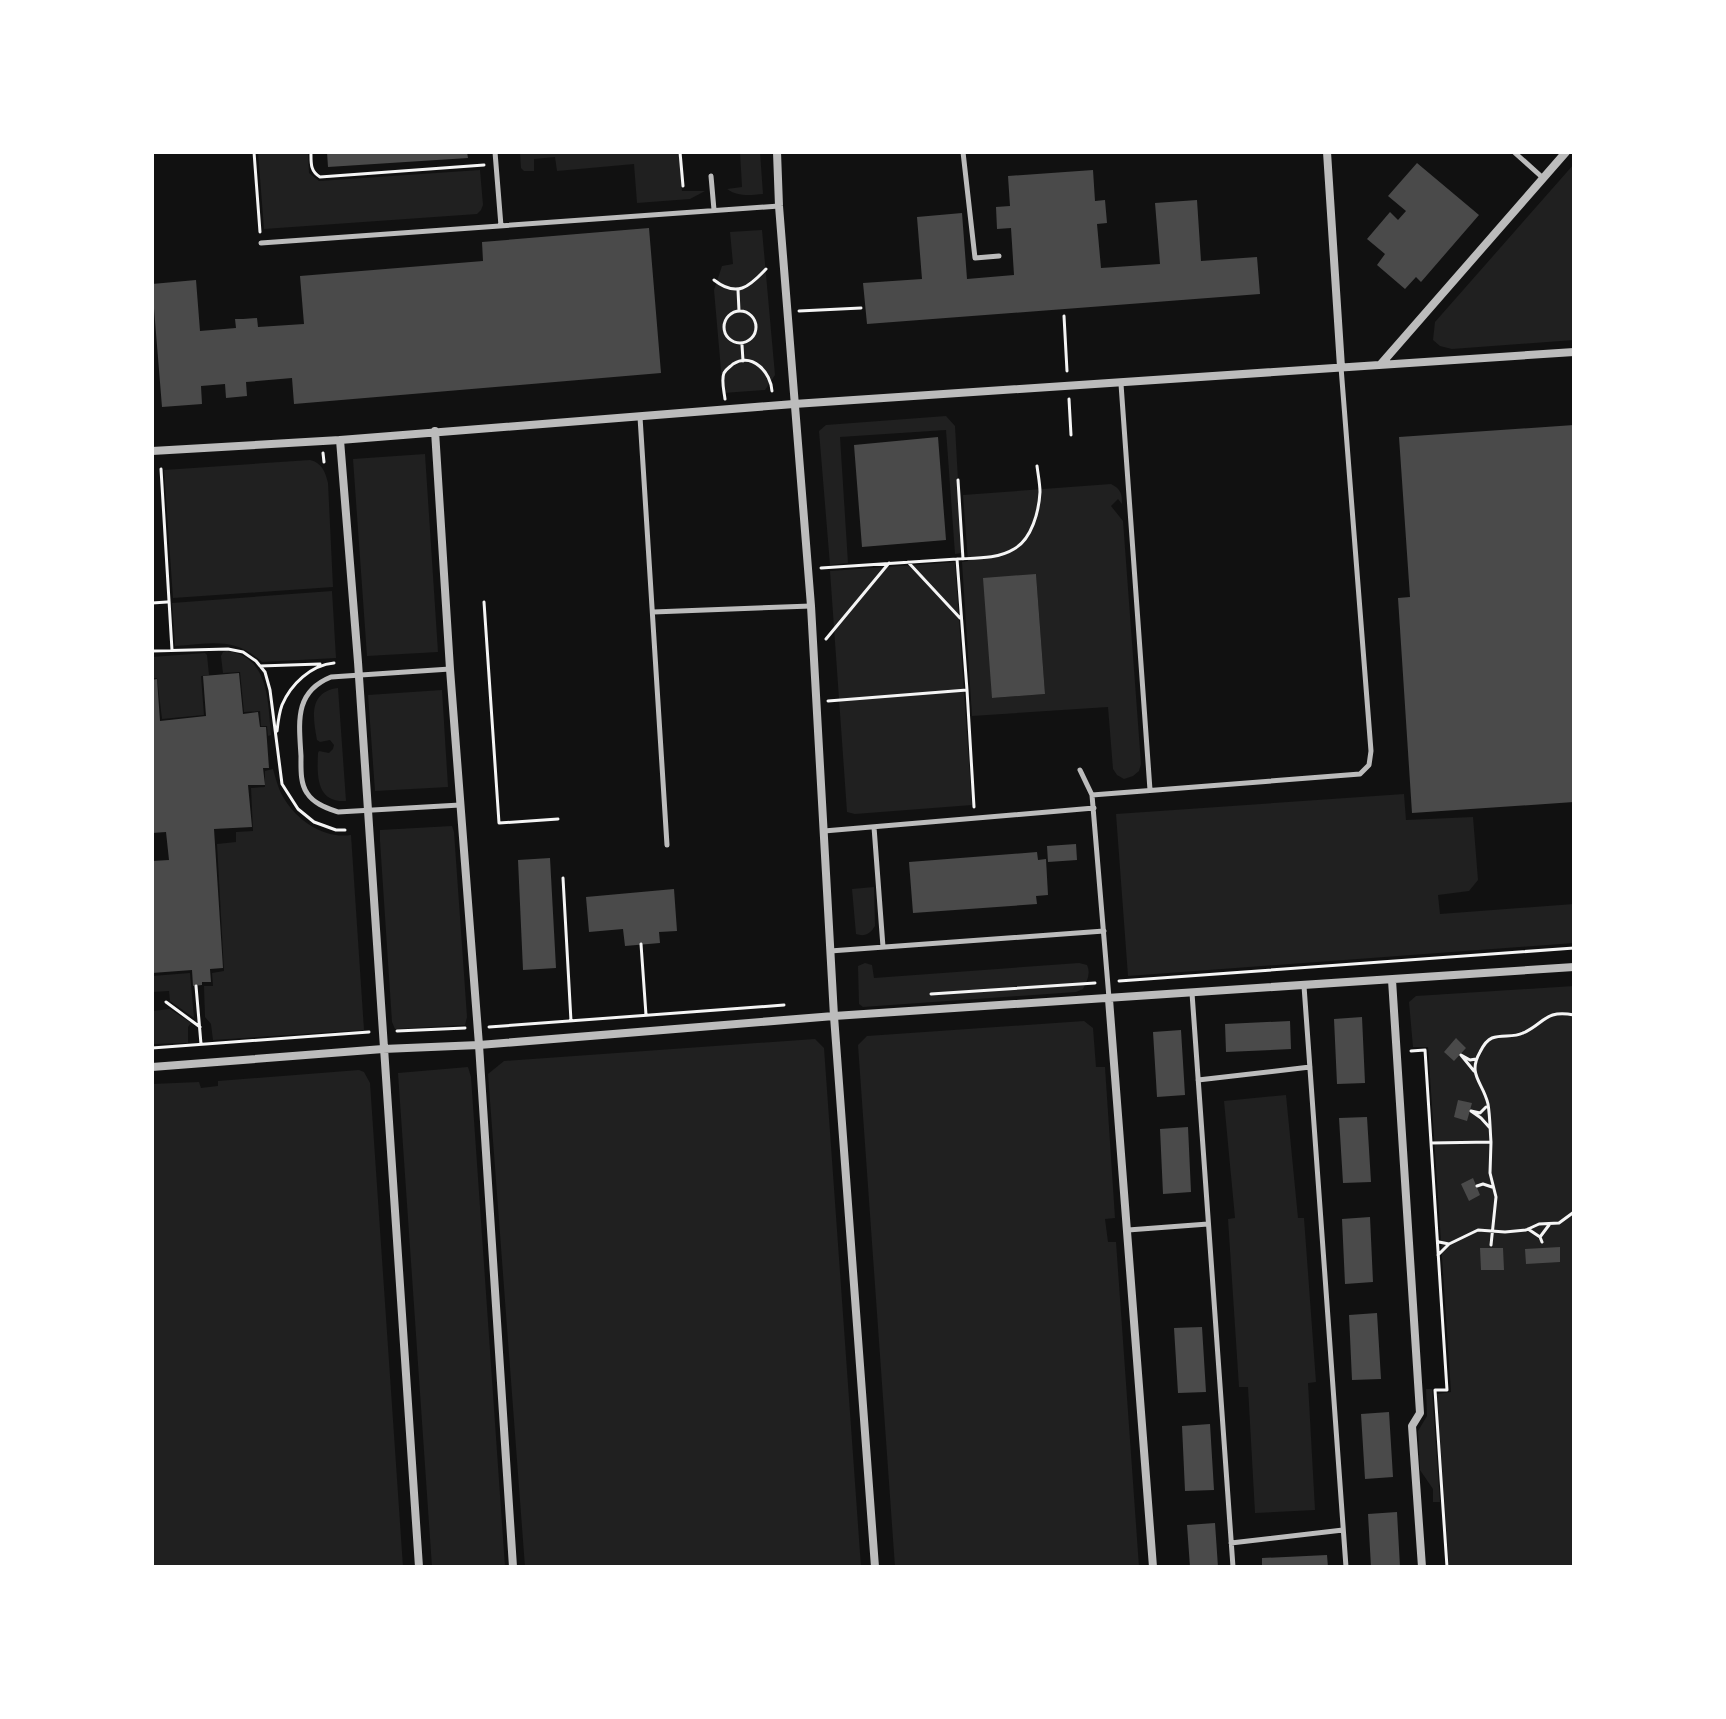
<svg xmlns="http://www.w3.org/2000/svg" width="1726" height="1719" viewBox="0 0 1726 1719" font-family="'Sofia Sans Condensed',sans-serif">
<rect width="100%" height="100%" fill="#111"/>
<path fill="#202020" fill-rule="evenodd" d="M258,152H308L309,173L319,181L480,170L483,205L481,210L477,214L264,229Z
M520,152H679L682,191H705L690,199L637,203L634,164L557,171L555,157L534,159V171H524L521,168Z
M740,152H760L763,194C750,195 738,197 727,189L742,187Z
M1574,164V340L1452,349L1440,346L1433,340L1435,322Z
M762,230L775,375L765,390L723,393L714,290L722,266L733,264L730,232Z
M946,416L955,426L962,553L955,554L946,430L840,437L848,563L830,565L819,431L826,425Z
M425,454L438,652L367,656L353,459Z
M310,460C322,463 325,471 328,483L333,587L173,598L164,470Z
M1111,484C1121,489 1122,494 1122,504L1118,499L1111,506L1123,521L1141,764L1139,771L1133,776L1124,779L1117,775L1113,769L1108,707L972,716L962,562L968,561L963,495ZM1036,574L1045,694L993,698Z
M955,562L972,805L855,814L847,812L830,571Z
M332,591L336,658L262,662C234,636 210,644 175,646L172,603Z
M227,651C269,656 268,702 271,735L268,736L267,726H261L260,711L244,712L240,672L223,673L221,656L223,652Z
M205,653L207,655L209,675L201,676L204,715L162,719L157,678H152V657Z
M338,688L346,801C316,803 317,775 318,753L319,751L329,753L333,749L334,745L330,740L320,742L317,740C313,718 308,692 338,688Z
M442,690L448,787L375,791L368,695Z
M273,769C276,780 279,791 285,800C299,822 325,839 351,835L364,1030L213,1040L211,1024L205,1017L204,986H213L212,973L224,971L217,844L236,842V832L253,831L251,788L265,787V771Z
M1404,794L1406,820L1473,817L1478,880L1469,891L1438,895L1440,914L1574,904V943L1128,976L1116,814Z
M452,826L454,832L467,1017L465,1025L395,1029L392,1022L380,841V830Z
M874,887L875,926C870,934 865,937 856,934L852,889Z
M865,963L872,965L874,978L1079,963L1087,965C1091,974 1087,981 1083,989L1076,992L863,1007L859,1004L858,966Z
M190,973L194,1018L170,1001L169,991L152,992V976Z
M1574,986V1567H1449L1437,1394L1451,1392L1428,1047H1413L1409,1002L1416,996Z
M170,1009L191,1023L188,1027V1043L152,1044V1011Z
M1084,1021L1093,1028L1096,1067H1105L1115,1218L1105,1219L1108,1242H1116L1139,1567H895L858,1045L867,1036Z
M815,1039L824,1048L861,1567H525L488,1074L504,1061Z
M468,1067L471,1077L505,1567H432L398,1073Z
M359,1070L364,1072L370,1083L403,1567H152V1084L199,1082L201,1088L218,1086V1081Z
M1286,1095L1298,1218H1304L1316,1382L1308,1383L1315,1510L1255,1513L1248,1387H1239L1228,1219L1235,1218L1224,1101Z
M1426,1389H1432L1440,1502H1433V1489L1420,1470L1418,1431L1427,1416Z"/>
<path fill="#4a4a4a" d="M327,152H467L468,158L328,167Z
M1417,163L1479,215L1421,282L1416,277L1405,289L1377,265L1385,254L1367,239L1390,212L1398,220L1406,211L1388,196Z
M1093,170L1095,201L1105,200L1107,223L1097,224L1101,268L1160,264L1155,203L1197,200L1201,261L1257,257L1260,294L867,324L863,283L922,279L917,217L962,213L967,279L1014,275L1011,228L997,229L996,207L1010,206L1008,176Z
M649,228L661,373L294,404L292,378L246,382L247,396L226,398L225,384L201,386L202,404L162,407L152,284L196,280L200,331L236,328L235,319H243L257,318L258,327L304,324L300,276L483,261L482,242Z
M1574,425V802L1412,813L1398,598L1410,597L1399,437Z
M938,437L946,540L862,547L854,445Z
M1036,574L1045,694L992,698L983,578Z
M239,673L243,714L258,712L260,727H266L269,768H263L265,785H248L252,827L214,829L223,968L210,969L211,982H202V985L193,986L192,970L152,973V861L169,860L166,832L152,833V680L157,679L160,721L206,716L203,676Z
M1076,844L1077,860L1048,862L1047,846Z
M1037,852L1038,860L1046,859L1048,895L1036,896L1037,904L913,913L909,862Z
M550,858L556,968L523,970L518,860Z
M674,889L677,931L659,932L660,943L625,946L623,929L589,932L586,897Z
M1362,1017L1365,1083L1337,1084L1334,1019Z
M1290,1021L1291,1049L1226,1052L1225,1024Z
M1181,1030L1185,1095L1157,1097L1153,1032Z
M1456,1038L1466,1048L1454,1061L1444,1052Z
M1458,1100L1472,1103L1467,1121L1454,1117Z
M1367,1117L1371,1182L1343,1183L1339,1118Z
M1188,1127L1191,1192L1163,1194L1160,1129Z
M1473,1178L1480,1195L1469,1201L1461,1184Z
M1370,1217L1373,1282L1345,1284L1342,1219Z
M1560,1247V1262L1526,1264L1525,1249Z
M1480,1248H1503L1504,1270H1481Z
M1377,1313L1381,1379L1352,1380L1349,1315Z
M1202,1327L1206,1392L1178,1393L1174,1328Z
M1389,1412L1393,1477L1365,1479L1361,1414Z
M1210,1424L1214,1490L1185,1491L1182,1426Z
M1397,1512L1400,1567H1371L1368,1514Z
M1215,1523L1218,1567H1190L1187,1525Z
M1327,1555L1328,1567H1262V1558Z"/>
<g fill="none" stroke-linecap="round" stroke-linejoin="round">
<path stroke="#f5f5f5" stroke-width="3" d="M254,152L260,232
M311,152C311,163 310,171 320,177L484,165
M680,152L683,186
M714,280C737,298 749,287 766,269
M738,290L739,311
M724 327a16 16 0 1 1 32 0a16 16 0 1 1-32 0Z
M799,311L861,308
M1064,316L1067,371
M742,345L743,361
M725,399C724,391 721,380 724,373C726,369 730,367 733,364C753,352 771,373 772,391
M1069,399L1071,435
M323,453L324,462
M161,469L172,650
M958,480L963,559
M908,562L960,618
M821,568L957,559
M484,602L499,823L558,819
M152,603L167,602
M826,639L889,563
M152,651L228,649L243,652L256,661L265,672L270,690L282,784L298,809L314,822L336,830H345
M260,666L320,664
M967,690L957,559C976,558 998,559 1014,549C1032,539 1039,511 1040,492C1040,484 1038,474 1037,466
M828,701L967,690L974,807
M277,731C278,722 279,713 282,705C291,684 311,665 334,663
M563,878L571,1021
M641,944L646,1015
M1119,981L1574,948
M196,986L201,1044
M931,994L1095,983
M166,1002L200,1027
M489,1027L784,1005
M397,1031L465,1028
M152,1048L369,1032
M1411,1051L1425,1050L1447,1390H1435L1447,1567
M1474,1071L1461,1055L1470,1060L1476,1059
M1486,1107L1480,1113L1471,1111L1481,1118L1490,1128
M1491,1142L1490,1173L1496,1197L1491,1245
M1431,1143L1491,1142C1490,1129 1490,1116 1488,1104C1483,1082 1467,1075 1480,1052C1483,1046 1487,1040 1492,1038C1502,1034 1513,1038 1523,1033C1544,1024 1545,1009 1574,1015
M1477,1186L1483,1184L1492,1187
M1528,1229L1540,1237L1542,1242
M1540,1237L1549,1225
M1439,1242L1449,1244L1478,1230L1505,1232L1526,1230L1539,1224L1559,1223L1574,1212
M1438,1255L1449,1244"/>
<path stroke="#bcbcbc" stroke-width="5" d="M495,152L501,226
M963,152L975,258L999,256
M1514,152L1543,178
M711,176L714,210
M261,243L779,206
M1121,384L1150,790
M640,417L667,845
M653,612L811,606
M450,669L331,677C294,692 299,722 301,756C301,768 300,783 307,793C314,804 327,808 338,812L460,805
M1080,770L1092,795
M874,827L883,947
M824,831L1094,808
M830,951L1104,931
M1304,986L1346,1567
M1192,993L1233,1567
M1109,998L1092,795L1360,774L1369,765L1371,751L1341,367
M1198,1080L1310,1067
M1128,1230L1208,1224
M1231,1543L1343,1530"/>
<path stroke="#bcbcbc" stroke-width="8" d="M777,152L779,206L811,606L834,1016L875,1567
M1327,152L1341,367
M1381,364L1566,152
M435,431L450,669L479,1045L513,1567
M340,440L358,662L419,1567
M152,451L340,440L794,404L1574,352
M1392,980L1420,1413L1412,1426L1422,1567
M1109,999L1153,1567
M152,1067L383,1049L479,1045L834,1016L1574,967"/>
</g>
<rect width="1726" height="1719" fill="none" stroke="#ffffff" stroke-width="308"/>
</svg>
